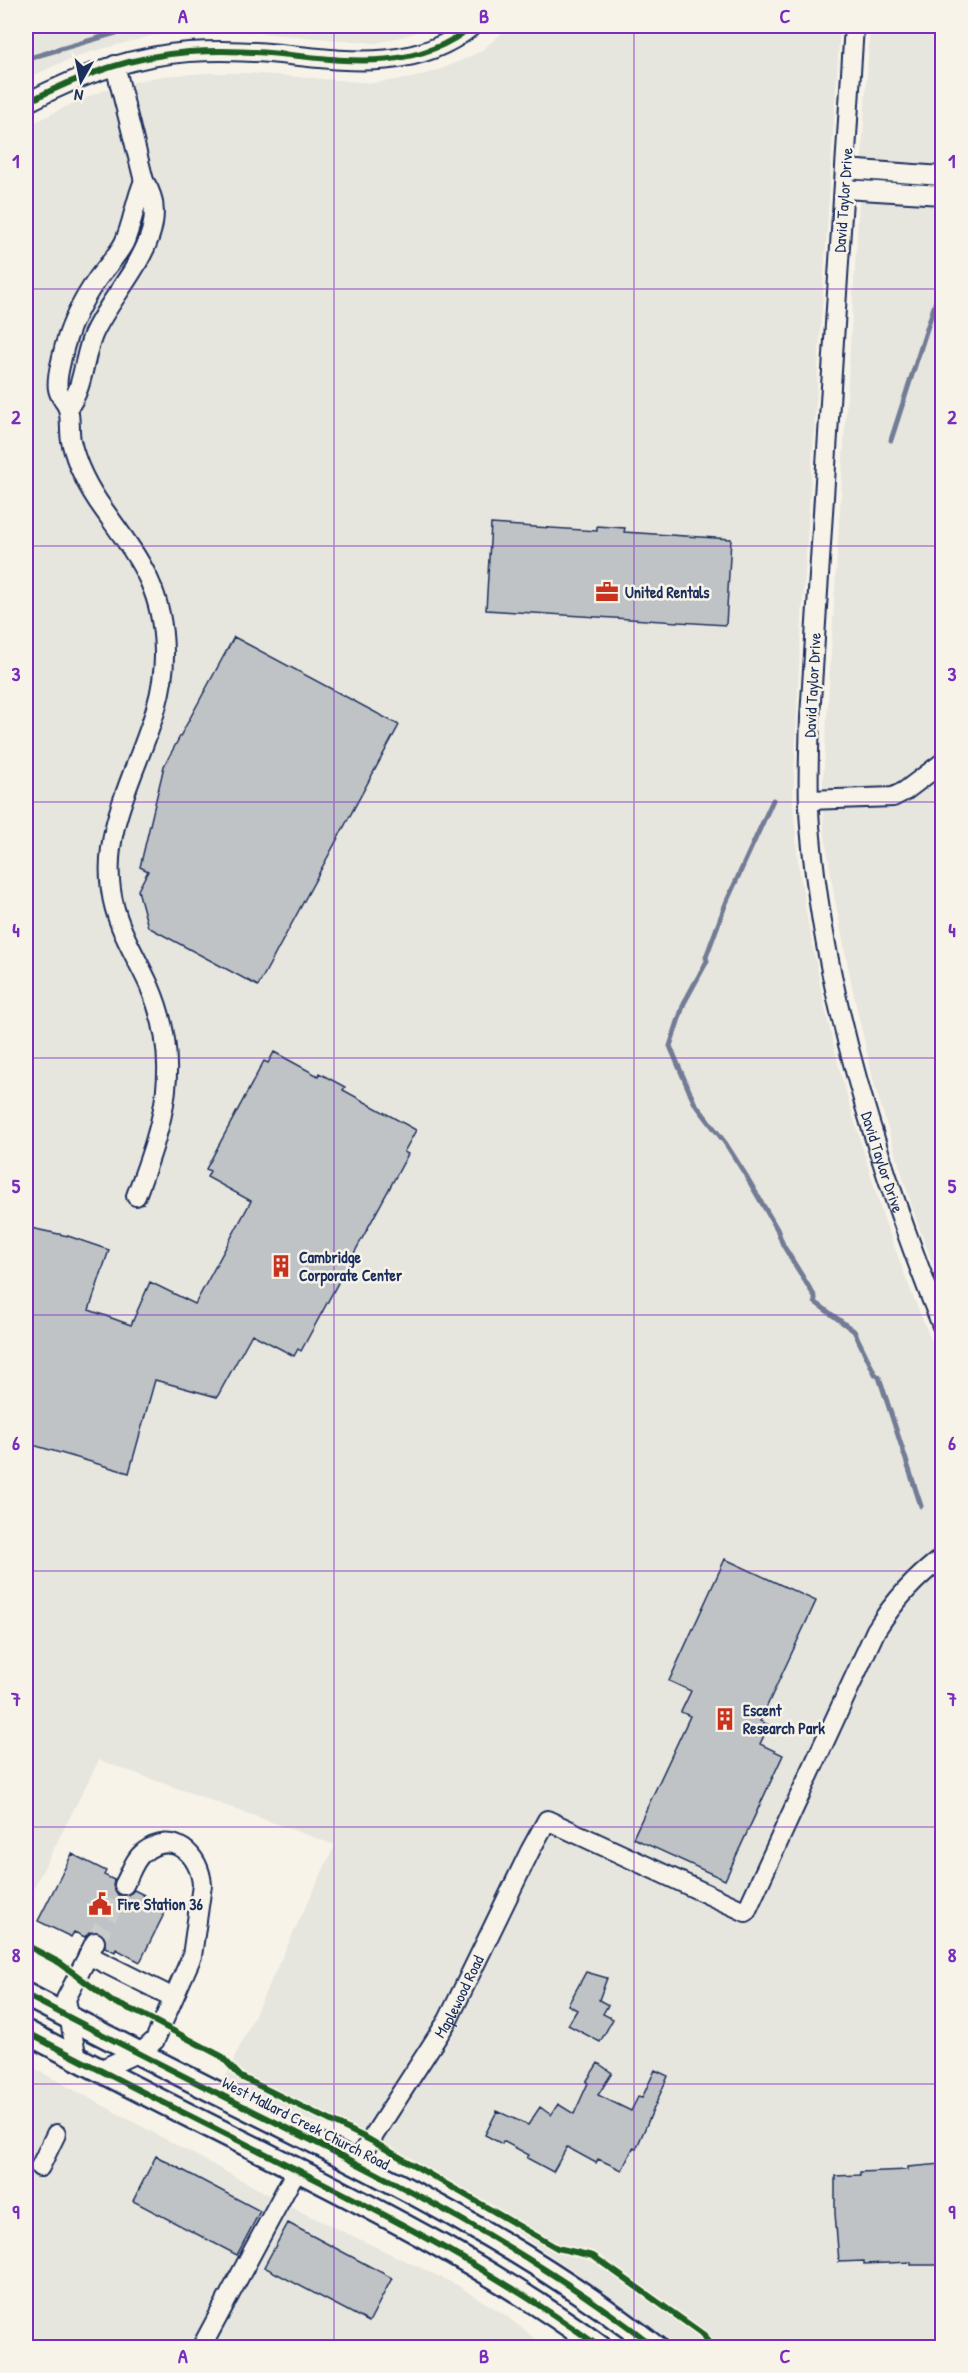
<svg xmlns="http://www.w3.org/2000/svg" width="968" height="2373" viewBox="0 0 968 2373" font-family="'Patrick Hand',sans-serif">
<rect width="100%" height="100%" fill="#f7f3e8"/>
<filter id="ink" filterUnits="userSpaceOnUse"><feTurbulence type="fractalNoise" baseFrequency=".0167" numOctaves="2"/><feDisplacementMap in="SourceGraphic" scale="12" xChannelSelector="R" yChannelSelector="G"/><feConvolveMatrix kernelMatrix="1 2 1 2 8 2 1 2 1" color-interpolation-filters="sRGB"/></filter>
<g filter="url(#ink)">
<path fill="#e6e5de" d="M26,26H431L408,35L376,43L224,30L151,36L90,52L56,65L26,79Z
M510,26H840L799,665L793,800L798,862L806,912L824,1004L841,1076L884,1219L912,1294L942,1366V2347H678L572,2270L470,2201L344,2131L302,2118L223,2082L335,1845L99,1760L26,1903V127L71,104L115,86L162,76L207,73H248L373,83L412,78L439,70L469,57L481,51Z
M870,26H942V1288L916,1219L875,1087L854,996L834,895L824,829L822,798Z
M26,2064L297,2210L457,2285L505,2315L546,2347H26Z"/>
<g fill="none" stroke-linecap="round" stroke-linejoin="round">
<path stroke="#727c95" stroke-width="5" d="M26,59L140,26
M891,440L942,282
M773,800L726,903L706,957L707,961L684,1003L670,1046L694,1102L726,1144L745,1174L777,1229L783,1245L815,1297V1302L854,1331L875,1374L879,1377L921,1506"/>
</g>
<path fill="#c0c3c5" stroke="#1b2f5e" stroke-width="1.5" d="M491,524L597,531V526L625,528L624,532L731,539L726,625L486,610Z
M234,637L399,725L258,986L148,927L138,890L148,871L140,867L164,766Z
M274,1052L318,1076L319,1073L345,1087L343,1090L416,1130L404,1152L408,1154L301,1351L298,1349L294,1356L252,1334L217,1397L155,1380L129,1473L26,1443V1227L68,1236L109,1250L89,1310L131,1325L150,1282L195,1304L251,1201L207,1177L210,1171L206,1169L264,1061L268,1063Z
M725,1559L816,1601L760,1721L769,1725L760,1744L783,1755L725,1880L633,1838L690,1716L681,1712L691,1691L669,1681Z
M72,1854L106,1871L104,1875L114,1880L113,1886L118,1895H129L134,1890L144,1895L143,1899L166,1910L140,1962L116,1949L115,1952L105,1947V1936L100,1932H89L85,1937L74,1932L71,1937L38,1921Z
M586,1972L607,1978L599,2000L608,2005L603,2014L613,2019L600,2042L568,2025L577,2010L568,2005Z
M598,2063L612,2073L598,2095L631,2111L638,2097L642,2098L655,2070L668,2076L636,2149L633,2148L622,2170L598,2159L596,2163L567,2147L553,2172L527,2158L529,2155L503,2141L502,2144L485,2135L497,2111L528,2125L540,2107L551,2115L558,2104L574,2114L588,2083L586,2082Z
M156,2156L260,2211L237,2255L133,2201Z
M942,2164V2265H911V2262L864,2264V2261L839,2262L835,2213V2176L860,2175V2172L908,2170V2167Z
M288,2223L392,2278L369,2322L264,2267Z"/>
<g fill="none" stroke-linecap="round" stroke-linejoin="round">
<path stroke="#cbcccc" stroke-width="18" stroke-dasharray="18 9" stroke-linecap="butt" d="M95,1942L124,1885"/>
<g stroke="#1b2f5e" stroke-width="22">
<g id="minor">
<path id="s1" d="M854,26L810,717C809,753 807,790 810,826C824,996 879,1168 942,1326"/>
<path d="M115,65L144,181"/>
<path d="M26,103C77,76 131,56 189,52C219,50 250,51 280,54C346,61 417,72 472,26"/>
<path d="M845,169L942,176"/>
<path d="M844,189L942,195"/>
<path d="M68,408C84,387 83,359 93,335C112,290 179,232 144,181C135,201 133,223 124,243C117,256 107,266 98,278C81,302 68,328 62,357C60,367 56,379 58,389C59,397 66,402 68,409C71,419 69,431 71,441C77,467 88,488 104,510C139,559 163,588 164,652C166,735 99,805 111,890C116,927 134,952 149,985C183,1062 164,1122 136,1196"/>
<path d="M809,800L893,797L905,791L942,763"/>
<path d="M88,1955L172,1997"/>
<path d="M77,2059L66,1999L95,1942"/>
<path d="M100,2070L145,2049L155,2040L192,1956L202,1885C200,1854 173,1830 144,1852C134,1859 130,1875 124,1885"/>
<path id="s2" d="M356,2163L448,2020L530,1851L547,1820L746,1912L876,1630C893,1603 916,1577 942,1558"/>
<path d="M40,2167L56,2134"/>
<path d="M201,2348L297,2169"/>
</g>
</g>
<g stroke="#1b2f5e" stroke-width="27">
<path id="major" d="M26,1995C101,2034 177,2073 253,2111C392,2180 533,2251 656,2348
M26,2032C105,2073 185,2114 266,2154C381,2212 496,2271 601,2348"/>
</g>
<use href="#minor" stroke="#f7f3e8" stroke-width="18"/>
<use href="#major" stroke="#f7f3e8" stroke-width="22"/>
<g stroke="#f7f3e8" stroke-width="10">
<path id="cycleway" d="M26,103C77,76 131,56 189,52C219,50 250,51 280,54C346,61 417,72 472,26
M26,1945L60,1963L111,2001L141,2014L221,2056L241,2077L370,2140L557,2248L593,2256L704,2335L711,2348
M26,1995C101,2034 177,2073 253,2111C392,2180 533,2251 656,2348
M26,2032C105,2073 185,2114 266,2154C381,2212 496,2271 601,2348"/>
</g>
<use href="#cycleway" stroke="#1b5e20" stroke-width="6"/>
</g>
</g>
<path fill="none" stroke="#7b2cbf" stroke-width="1.5" stroke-opacity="0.55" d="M334,26V2348M634,26V2348M26,289H942M26,546H942M26,802H942M26,1058H942M26,1315H942M26,1571H942M26,1827H942M26,2084H942"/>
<defs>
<g id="office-bare" transform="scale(1.8)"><path d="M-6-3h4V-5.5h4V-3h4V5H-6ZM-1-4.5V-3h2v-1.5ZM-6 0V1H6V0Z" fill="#c8321e" stroke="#f7f3e8" stroke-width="2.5" paint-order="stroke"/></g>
<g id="building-bare" transform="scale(1.8)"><path d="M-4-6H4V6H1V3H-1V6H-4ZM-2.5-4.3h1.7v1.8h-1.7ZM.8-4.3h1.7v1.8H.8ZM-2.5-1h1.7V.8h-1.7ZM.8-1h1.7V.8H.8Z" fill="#c8321e" stroke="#f7f3e8" stroke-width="2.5" paint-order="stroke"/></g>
<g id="civic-bare" transform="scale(1.8)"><path d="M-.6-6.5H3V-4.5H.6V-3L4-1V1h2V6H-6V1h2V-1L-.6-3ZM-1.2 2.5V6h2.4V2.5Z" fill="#c8321e" stroke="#f7f3e8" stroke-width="2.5" paint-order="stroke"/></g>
</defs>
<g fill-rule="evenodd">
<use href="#office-bare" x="607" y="592"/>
<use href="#building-bare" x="281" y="1266"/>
<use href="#building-bare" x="725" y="1719"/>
<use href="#civic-bare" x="100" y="1904"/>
</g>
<g text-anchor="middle" stroke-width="5" stroke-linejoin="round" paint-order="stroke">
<g font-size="16" fill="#1b2f5e" stroke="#f7f3e8">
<text transform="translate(843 200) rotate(-86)" y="6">David Taylor Drive</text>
<text transform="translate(812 685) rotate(-87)" y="6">David Taylor Drive</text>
<text dy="6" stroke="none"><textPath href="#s1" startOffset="1146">David Taylor Drive</textPath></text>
<text dy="6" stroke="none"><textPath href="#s2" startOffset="196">Maplewood Road</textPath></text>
<text transform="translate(306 2123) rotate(27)" y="6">West Mallard Creek Church Road</text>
</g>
<g font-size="16" font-weight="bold" fill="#1b2f5e" stroke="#f7f3e8" text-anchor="start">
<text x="625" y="598">United Rentals</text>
<text x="299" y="1263">Cambridge<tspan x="299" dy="18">Corporate Center</tspan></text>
<text x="743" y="1716">Escent<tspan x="743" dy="18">Research Park</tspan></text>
<text x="118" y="1910">Fire Station 36</text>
</g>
</g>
<rect width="968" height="2373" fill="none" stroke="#f7f3e8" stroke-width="66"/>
<g transform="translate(81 81) rotate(189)" stroke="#f7f3e8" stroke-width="4.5" paint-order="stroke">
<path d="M0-4.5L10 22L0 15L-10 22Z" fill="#1b2f5e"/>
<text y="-9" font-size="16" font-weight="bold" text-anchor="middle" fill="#1b2f5e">N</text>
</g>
<rect x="33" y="33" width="902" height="2307" fill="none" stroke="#7b2cbf" stroke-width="2"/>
<g font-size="20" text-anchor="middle" font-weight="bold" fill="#7b2cbf">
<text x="183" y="23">A</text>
<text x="484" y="23">B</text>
<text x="785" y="23">C</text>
<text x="16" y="168">1</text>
<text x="952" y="168">1</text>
<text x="16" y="424">2</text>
<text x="952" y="424">2</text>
<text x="16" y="681">3</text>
<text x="952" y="681">3</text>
<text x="16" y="937">4</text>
<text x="952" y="937">4</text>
<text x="16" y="1193">5</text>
<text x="952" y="1193">5</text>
<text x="16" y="1450">6</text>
<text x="952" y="1450">6</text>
<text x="16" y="1706">7</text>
<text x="952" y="1706">7</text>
<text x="16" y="1962">8</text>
<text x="952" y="1962">8</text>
<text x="16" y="2219">9</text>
<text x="952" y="2219">9</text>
<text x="183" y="2363">A</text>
<text x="484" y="2363">B</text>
<text x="785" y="2363">C</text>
</g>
</svg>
